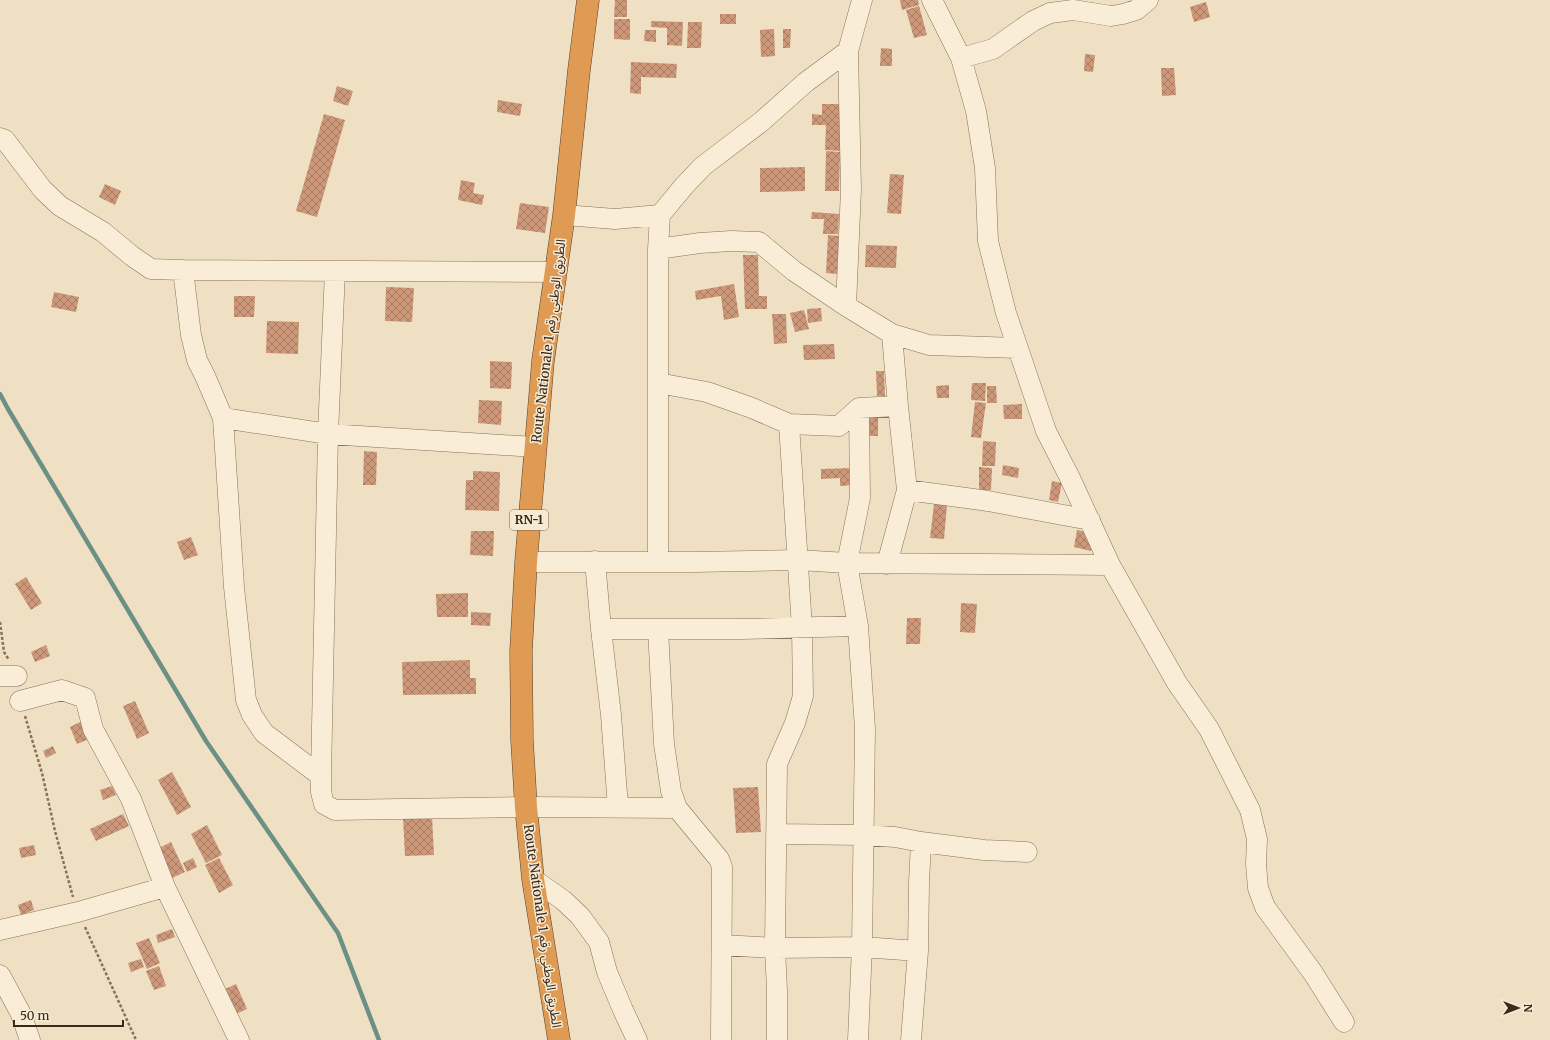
<svg xmlns="http://www.w3.org/2000/svg" width="1550" height="1040" viewBox="0 0 1550 1040" font-family="Merriweather,'Noto Sans Arabic',serif">
<defs>
<pattern id="building-cross-hatch" width="8" height="8" patternUnits="userSpaceOnUse"><rect width="8" height="8" fill="#cd9879"/><path d="M0 0l8 8M0 8l8-8" fill="none" stroke="#a77c63"/></pattern>
</defs>
<rect width="100%" height="100%" fill="#efe0c3"/>
<g fill="none" stroke-linecap="round" stroke-linejoin="round">
<path stroke="#6c9085" stroke-width="4.5" d="M0,394L8,409L206,741L338,933L379,1040"/>
</g>
<path fill="url(#building-cross-hatch)" d="M615,0H627V17H614Z
M900,0H918L919,5L902,10Z
M1206,2L1210,17L1194,22L1190,7Z
M919,6L927,35L914,38L906,10Z
M720,14H736V24H720Z
M614,19H630V40L614,39Z
M651,21L683,22L682,46L667,45V28L651,27Z
M688,22H702L701,48H687Z
M774,29L775,56L761,57L760,30Z
M783,29H791L790,48H783Z
M645,30H656V42L644,41Z
M881,48L892,49V66H880Z
M1085,54L1095,55L1093,72L1084,71Z
M631,62L677,64L676,78L641,77V94L630,93Z
M1161,68H1174L1176,95L1162,96Z
M337,86L353,91L348,106L333,101Z
M498,100L522,104L520,116L497,112Z
M822,104H842L841,151L825,150L826,125H812V114L822,115Z
M324,114L345,120L317,217L296,211Z
M826,151L840,152L839,191H825Z
M805,167V191L760,192V168Z
M890,174L904,175L901,214L887,213Z
M461,180L475,183L473,193L484,195L482,205L458,200Z
M105,184L121,191L115,205L99,197Z
M520,203L549,207L545,233L516,229Z
M812,212L839,214L838,234H823L824,219H811Z
M828,235L839,236L837,274L826,273Z
M866,245L897,246L896,268L865,267Z
M743,255H758L759,296H767V309H745Z
M734,284L739,317L724,320L721,296L696,300L695,291Z
M386,287L414,288L412,322L385,321Z
M54,292L79,297L76,312L51,307Z
M234,296H255L254,317H234Z
M821,308L822,321L808,323L807,309Z
M804,310L809,329L795,332L790,313Z
M772,314H786L787,343L774,344Z
M267,321L299,322L298,354L266,353Z
M834,344L835,359L804,360L803,345Z
M490,361L512,362L511,389L490,388Z
M876,371H884L885,396H877Z
M972,383H986L985,401L971,400Z
M949,385V398H937L936,386Z
M987,386H996L997,403H987Z
M479,400L502,401L501,425L478,423Z
M975,402L986,403L981,438L971,437Z
M1022,404V419H1004L1003,405Z
M867,413H878V436H867Z
M983,441L996,442L995,466H982Z
M364,451L377,452L376,485H363Z
M1003,465L1019,468L1018,478L1002,475Z
M979,467L992,468L991,490H979Z
M853,468L854,485L840,486V478L821,479V469Z
M473,471L500,472L499,511L465,510L466,480H473Z
M1052,481L1062,483L1058,502L1049,500Z
M934,504L947,505L944,539L930,538Z
M1077,530L1094,533L1091,551L1074,547Z
M471,531H494L493,556L470,555Z
M191,537L198,555L184,560L177,542Z
M26,577L42,603L31,610L15,584Z
M468,593V617H437L436,594Z
M961,603L977,604L975,633L960,632Z
M471,612L491,613L490,626L471,625Z
M907,618H921L920,644H906Z
M46,645L50,656L35,662L31,652Z
M470,660V678H476V694L403,695L402,662Z
M135,701L149,733L137,739L123,706Z
M82,721L89,739L77,744L70,727Z
M53,746L56,753L46,758L43,751Z
M172,772L191,807L177,815L158,780Z
M112,786L116,795L103,800L100,790Z
M758,787L761,832L736,833L733,788Z
M123,814L129,826L96,841L90,829Z
M432,816L434,855L405,856L403,817Z
M207,825L222,855L206,863L191,834Z
M171,842L185,872L170,879L155,850Z
M34,845L36,855L21,858L19,848Z
M193,858L197,867L187,872L183,863Z
M219,858L233,885L219,893L205,865Z
M31,900L34,910L21,915L18,905Z
M172,929L175,937L158,943L156,935Z
M149,938L160,963L147,969L136,943Z
M141,959L144,967L131,972L128,963Z
M159,966L166,986L154,990L146,971Z
M236,984L247,1009L234,1015L223,990Z"/>
<g fill="none" stroke-linecap="round" stroke-linejoin="round">
<g stroke="#89715a" stroke-width="21">
<path id="minor" d="M932,0L961,58L976,111L985,168L988,241L1006,313L1046,431L1070,478L1110,565L1177,683L1209,729L1250,810L1257,839L1256,864L1258,888L1265,907L1313,973L1344,1022
M961,58L993,49L1033,21L1050,13L1073,10L1111,16L1123,14L1136,10L1148,0
M0,138L5,140L43,190L60,206L103,232L132,256L151,269L183,270L556,272
M564,215L615,219L660,215L684,186L703,166L761,122L806,82L848,51L862,0
M658,249L700,243L731,241L759,242L794,271L846,306L892,334L929,345L1017,348
M183,270L191,335L197,360L205,376L223,418L234,587L246,700L252,715L264,733L321,776
M335,271L328,434L321,776V792L324,804L335,810L526,807L677,808
M846,306L851,189L848,51
M658,383L707,392L752,408L789,424L839,426L859,408L898,406
M223,418L328,434L535,447
M907,490L988,501L1090,520
M595,561L601,629L611,715L618,807
M526,562H694L798,560L847,563L1110,565
M658,562V249L660,215
M887,564L907,490L898,406L892,334
M601,629H740L858,626
M658,629L664,744L671,791L677,808L719,859L722,867L721,1040
M0,676H17
M20,701L62,690L85,698L93,729L131,799L165,887L239,1040
M776,834L863,835L895,837L921,842L984,850L1027,852
M533,879L563,900L580,916L599,942L607,972L623,1010L637,1040
M0,930L78,912L165,887
M722,945L775,948L862,947L918,951
M0,975L21,1014L30,1040
M777,1040V990L775,948L777,764L795,723L803,696L802,628L789,424
M858,1040L862,947L865,729L858,626L847,563L860,498L859,408
M911,1040L918,951L919,883L921,842"/>
</g>
<g stroke="#573f2e" stroke-width="23">
<path id="highway" d="M559,1040L533,879L526,807L522,740L521,651L526,562L543,361L564,215L579,70L588,0"/>
</g>
<path stroke="#89715a" stroke-width="2.5" stroke-dasharray="3 2" stroke-linecap="butt" d="M0,622L4,652L9,660
M25,716L42,773L55,831L73,897
M85,927L136,1040"/>
<use href="#minor" stroke="#f9edd7" stroke-width="20"/>
<use href="#highway" stroke="#df9b53" stroke-width="22"/>
</g>
<g text-anchor="middle" stroke-width="3" stroke-linejoin="round" paint-order="stroke">
<rect fill="#f6ead3" stroke="#726454" stroke-width="1" x="510" y="510" width="38" height="20" rx="3"/>
<g font-size="12" font-weight="bold" fill="#392a1e">
<text x="529" y="524">RN-1</text>
</g>
<g font-size="13" fill="#392a1e" stroke="#f6ead3">
<text transform="translate(548 341) rotate(-83)" y="5">Route Nationale الطريق الوطني رقم 1</text>
<text transform="translate(543 926) rotate(82)" y="5">Route Nationale الطريق الوطني رقم 1</text>
</g>
</g>
<g transform="translate(1518 1008) rotate(90)" stroke="#f6ead3" stroke-width="3" paint-order="stroke">
<path d="M0-3L7 15L0 10L-7 15Z" fill="#392a1e"/>
<text y="-6" font-size="11" font-weight="bold" text-anchor="middle" fill="#392a1e">N</text>
</g>
<path d="M14 1020v6h109v-6" fill="none" stroke="#392a1e" stroke-width="2"/>
<text x="20" y="1020" font-size="12" fill="#392a1e" stroke="#f6ead3" stroke-width="3" paint-order="stroke">50 m</text>
</svg>
